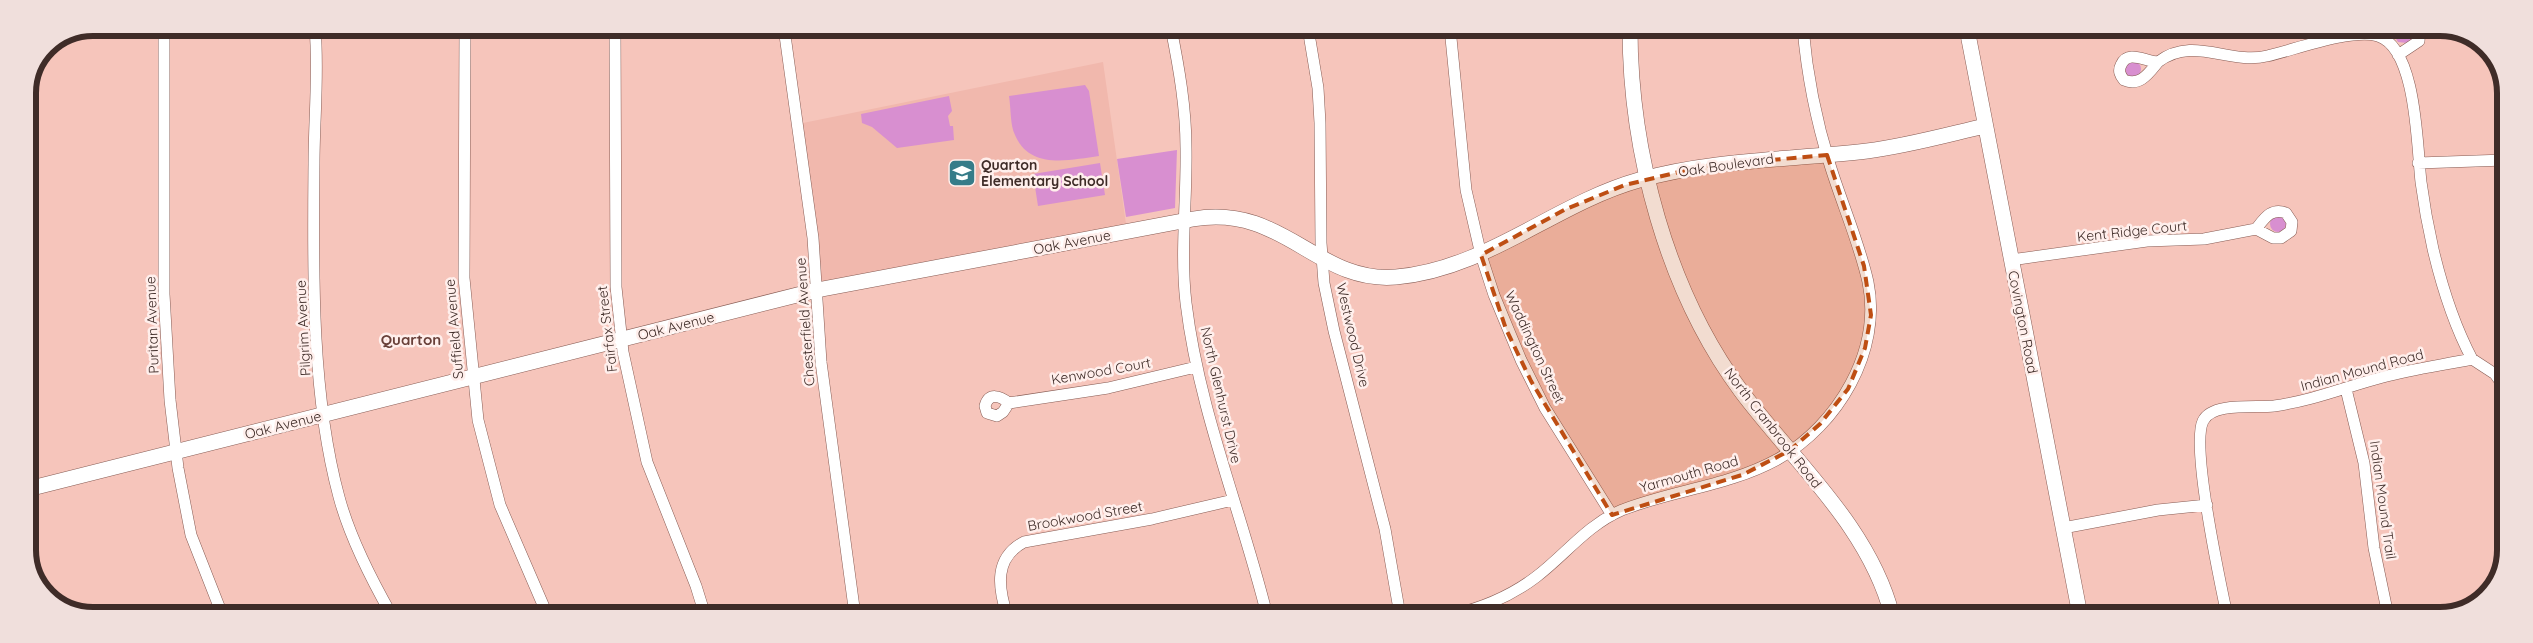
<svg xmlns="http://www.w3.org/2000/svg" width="2533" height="643" viewBox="0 0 2533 643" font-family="Quicksand,sans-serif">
<rect width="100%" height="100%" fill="#f6c5bb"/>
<path fill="#f1b8ad" d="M1103,62L1127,231L820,290L798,124Z"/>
<path fill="#d88fd0" d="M2397,29H2416L2414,38L2407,43L2398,42L2395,37Z
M2125 69a8 8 0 1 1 16 0a8 8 0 1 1-16 0Z
M1085,85L1089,91L1099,156C1069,160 1030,170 1015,135C1010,125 1011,108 1009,96Z
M949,96L952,111L948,116L950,126H953L954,140L897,148L872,127L862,123L861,114Z
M1177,150L1175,208L1126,217L1117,159Z
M1100,163L1105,195L1038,206L1033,174Z
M2270 224a8 8 0 1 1 16 0a8 8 0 1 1-16 0Z"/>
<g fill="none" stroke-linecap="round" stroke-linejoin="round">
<g stroke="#875c54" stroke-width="12">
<path id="street" d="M164,28V294L170,400L178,468L191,535L222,614
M315,28C319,73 314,119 314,164C313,271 311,394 339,497C350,538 370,577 391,614
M465,28L464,278L478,420L500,505L547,614
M615,28L616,287L623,352L647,462L696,586L705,615
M784,28L813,238L821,362L855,615
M1171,28C1179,68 1186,108 1186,148C1187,201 1180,251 1186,303C1199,411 1241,510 1267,615
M1308,28L1318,88L1320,123L1321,243L1324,283L1334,331L1385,529L1400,615
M1450,28L1466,190L1481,255L1494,295L1521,360L1545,408L1612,515
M2398,55L2419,41L2420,29
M2158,62C2149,73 2140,87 2124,80C2120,75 2118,71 2121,65C2128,49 2146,62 2158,62C2193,35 2229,65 2267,56C2294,50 2352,28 2378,36C2417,48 2417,148 2421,182C2424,205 2428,227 2433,249C2442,287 2454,325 2472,359
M2418,163L2505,160
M2011,260L2147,241L2204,239L2256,229L2273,238H2281L2291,231L2292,222L2286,213C2271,207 2264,219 2256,229
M2472,359L2495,374L2505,388
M2346,389L2364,463L2374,548L2388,615
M1009,403L1003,412L997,416L987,413L985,406C989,392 1000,396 1009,403L1108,388L1196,367
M2063,528L2158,510L2207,505
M1007,615C998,587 994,558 1024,542L1152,519L1233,500
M1452,615C1482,608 1511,596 1536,577C1565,555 1587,525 1622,510C1673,490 1729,486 1778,459C1838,425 1882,351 1868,282C1859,242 1842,204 1830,165C1816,120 1807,75 1803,28
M2227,615C2220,582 2191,446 2203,421C2212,402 2255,408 2274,406C2315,400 2345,387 2383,377C2412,369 2443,365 2472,359"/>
</g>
<g stroke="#875c54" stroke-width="16">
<path id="secondary" d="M1630,28C1630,152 1667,291 1741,391C1794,462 1869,526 1892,615
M1967,29L2080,615
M28,489L817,290L1193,219C1283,203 1317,284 1396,277C1487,269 1554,204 1639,180C1714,159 1791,160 1867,151C1907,146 1946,135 1985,126"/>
</g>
<use href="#street" stroke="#fff" stroke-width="11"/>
<use href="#secondary" stroke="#fff" stroke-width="15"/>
</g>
<path fill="#be4e13" fill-opacity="0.2" stroke="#be4e13" stroke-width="4" stroke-dasharray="10 6" stroke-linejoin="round" d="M1827,155L1864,266L1871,315L1865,348L1848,389L1820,424L1789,451L1742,475L1612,515L1531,381L1506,329L1481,255L1566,209L1625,185L1704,166Z"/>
<defs>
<g id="school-square" transform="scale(1.4375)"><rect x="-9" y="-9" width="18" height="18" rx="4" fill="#367c89" stroke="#ffefec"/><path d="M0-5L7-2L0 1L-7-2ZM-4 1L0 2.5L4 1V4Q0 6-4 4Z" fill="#fff"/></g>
</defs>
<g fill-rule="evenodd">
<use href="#school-square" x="962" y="173"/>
</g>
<g text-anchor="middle" stroke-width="5" stroke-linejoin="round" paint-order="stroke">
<g font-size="14" font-weight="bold" fill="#3f2c28" stroke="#ffefec" text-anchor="start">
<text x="981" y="170">Quarton<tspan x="981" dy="16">Elementary School</tspan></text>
</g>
<g font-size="14" fill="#3f2c28" stroke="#ffefec">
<text transform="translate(1726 165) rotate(-8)" y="5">Oak Boulevard</text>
<text transform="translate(2132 231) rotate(-6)" y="5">Kent Ridge Court</text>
<text transform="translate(1072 242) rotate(-11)" y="5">Oak Avenue</text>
<text transform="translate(805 322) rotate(-94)" y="5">Chesterfield Avenue</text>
<text transform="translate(2023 322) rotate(79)" y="5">Covington Road</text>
<text transform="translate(152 325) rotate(-92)" y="5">Puritan Avenue</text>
<text transform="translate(676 326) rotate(-14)" y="5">Oak Avenue</text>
<text transform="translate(303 328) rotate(-93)" y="5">Pilgrim Avenue</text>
<text transform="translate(454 329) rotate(-95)" y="5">Suffield Avenue</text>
<text transform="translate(607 329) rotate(-97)" y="5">Fairfax Street</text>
<text transform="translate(1353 335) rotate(77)" y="5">Westwood Drive</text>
<text transform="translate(1535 347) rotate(65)" y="5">Waddington Street</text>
<text transform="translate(2362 370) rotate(-15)" y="5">Indian Mound Road</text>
<text transform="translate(1101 371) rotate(-10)" y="5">Kenwood Court</text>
<text transform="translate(1221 395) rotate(77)" y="5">North Glenhurst Drive</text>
<text transform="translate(283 425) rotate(-14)" y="5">Oak Avenue</text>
<text transform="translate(1773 428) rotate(52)" y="5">North Cranbrook Road</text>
<text transform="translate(1689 474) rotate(-16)" y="5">Yarmouth Road</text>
<text transform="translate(2383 500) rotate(82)" y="5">Indian Mound Trail</text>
<text transform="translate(1085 516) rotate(-10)" y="5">Brookwood Street</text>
</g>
<g font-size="15" font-weight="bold" fill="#694039" stroke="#ffefec">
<text x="411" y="345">Quarton</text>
</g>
</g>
<path d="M0 0H2533V643H0ZM93 36H2440A57 57 0 0 1 2497 93V550A57 57 0 0 1 2440 607H93A57 57 0 0 1 36 550V93A57 57 0 0 1 93 36Z" fill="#f0dfdc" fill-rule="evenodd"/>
<path fill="none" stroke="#3f2c28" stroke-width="6" d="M93 36H2440A57 57 0 0 1 2497 93V550A57 57 0 0 1 2440 607H93A57 57 0 0 1 36 550V93A57 57 0 0 1 93 36Z"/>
</svg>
